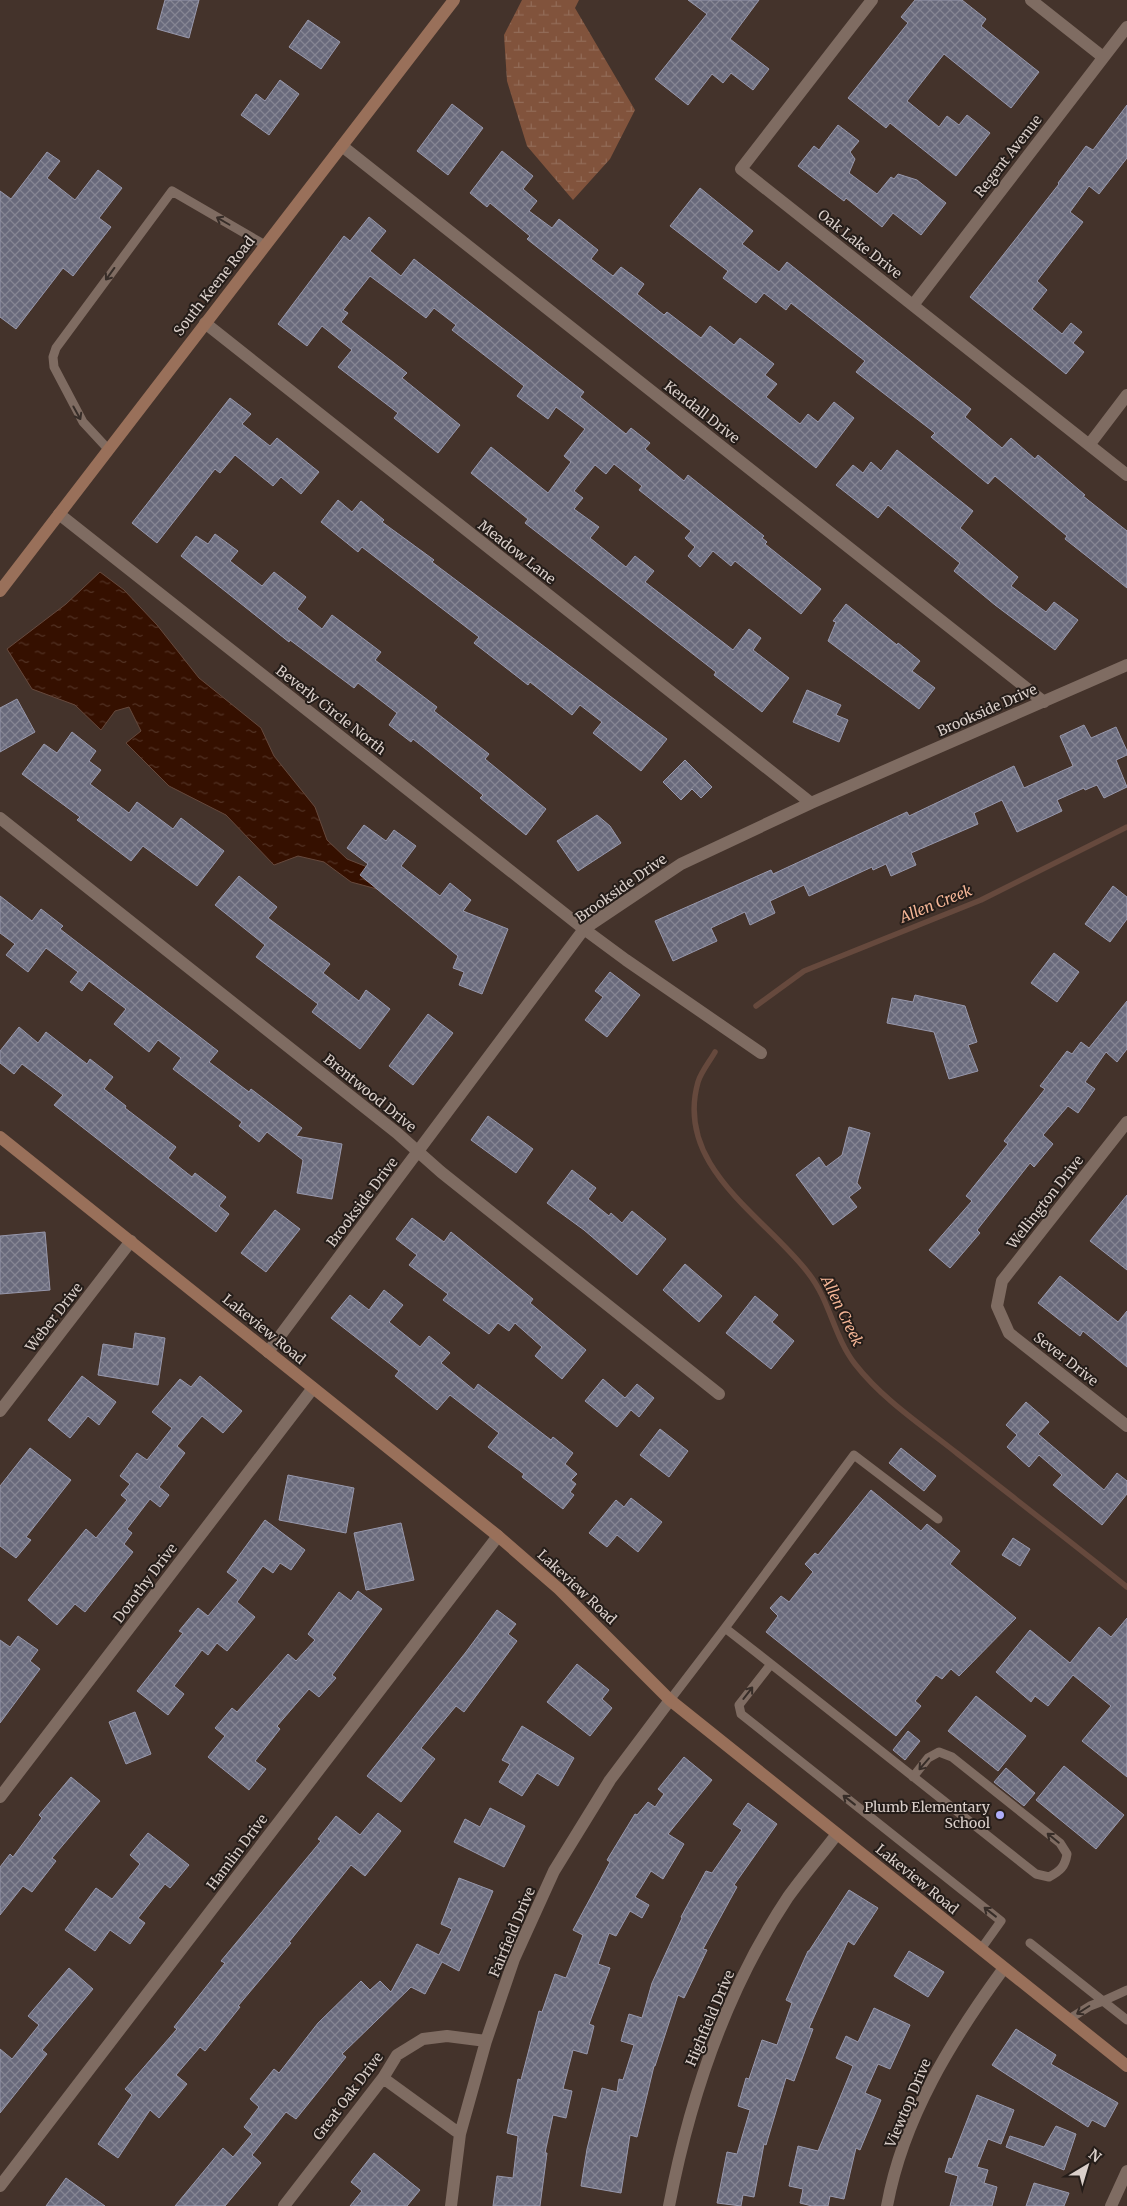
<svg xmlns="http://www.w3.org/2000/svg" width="1127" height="2206" viewBox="0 0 1127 2206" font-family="Merriweather,serif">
<defs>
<pattern id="wetland-marsh" width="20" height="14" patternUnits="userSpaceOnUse" patternTransform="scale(1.25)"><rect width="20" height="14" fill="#81533c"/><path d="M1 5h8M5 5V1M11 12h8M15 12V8" fill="none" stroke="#926b57"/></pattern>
<pattern id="water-ripples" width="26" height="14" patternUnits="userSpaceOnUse" patternTransform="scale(1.25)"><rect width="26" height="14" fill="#351000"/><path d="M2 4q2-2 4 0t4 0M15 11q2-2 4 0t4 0" fill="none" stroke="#523224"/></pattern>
<pattern id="building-cross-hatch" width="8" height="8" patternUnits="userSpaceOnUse" patternTransform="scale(1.25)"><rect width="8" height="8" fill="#696a7c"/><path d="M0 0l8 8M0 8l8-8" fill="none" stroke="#858593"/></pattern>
</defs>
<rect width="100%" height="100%" fill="#44332b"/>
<path fill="url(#wetland-marsh)" d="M522,0H579L575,8L635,110L610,159L573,200L527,146L507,81L504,35Z"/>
<path fill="url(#water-ripples)" stroke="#66493d" d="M100,572L124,590L157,625L199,678L261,728L274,756L315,807L327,840L347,859L385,874L377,889L351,882L324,862L298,856L274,865L226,815L169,786L126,743L141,731L129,707L115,711L101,730L75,705L32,689L7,649L66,604Z"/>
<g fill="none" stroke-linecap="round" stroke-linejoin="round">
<path stroke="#66493d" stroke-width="5.5" d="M756,1006L804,971L981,900L1127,827
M715,1052C710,1061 701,1072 698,1082C674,1167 765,1216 809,1274C830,1301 834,1337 855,1364C883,1400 923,1426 958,1454C1014,1498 1071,1542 1127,1587"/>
</g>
<path fill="url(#building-cross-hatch)" stroke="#9898ac" d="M165,0H199L189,38L157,29Z
M688,0H759L730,39L769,69L753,90L731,73L723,83L712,74L688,105L655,79L707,14Z
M915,0H962L986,19L981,26L1039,72L1011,108L944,54L907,101L939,127L947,116L959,125L967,115L990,133L956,176L890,123L886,128L848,98L908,23L901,17Z
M308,20L340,42L321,69L289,47Z
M280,80L299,94L269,135L241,115L256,94L265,101Z
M452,104L483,128L448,175L417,151Z
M1127,105V158L1099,194L1089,186L1070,212L1083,222L1037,281L1047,290L1032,309L1062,334L1071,323L1082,332L1073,343L1084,352L1066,374L970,297L1059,184L1058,183L1086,146L1093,150Z
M838,125L859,141L850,152L855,159L849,173L877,194L891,177L894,179L898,174L917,180L946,203L921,235L893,213L882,227L846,198L844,201L798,166L814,146L819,150Z
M502,151L533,176L523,189L537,201L529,211L552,228L559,219L598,250L591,259L613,276L621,267L644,284L637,294L664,315L667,312L701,338L710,326L734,345L740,338L774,364L765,375L777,384L766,397L800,424L808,414L818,422L834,402L854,418L816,468L527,239L530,236L490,203L487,207L470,193Z
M47,152L60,161L47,178L75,200L98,170L122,188L99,218L111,227L73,276L63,268L16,329L0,317V191L11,199Z
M700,188L753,231L742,244L779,272L787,262L971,409L965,417L1002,448L1011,438L1035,459L1038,455L1085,495L1083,496L1127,531V588L1065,539L1067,536L995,476L988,484L931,437L935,433L856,372L865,361L791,303L786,310L764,293L756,303L723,278L728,271L670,226Z
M369,217L386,231L370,251L401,276L414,259L584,392L580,397L626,434L631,428L650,443L645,449L684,481L688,475L764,536L762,538L767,542L765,544L821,589L801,614L735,561L731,566L713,551L700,567L688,556L695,547L685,538L691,531L639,490L642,486L614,464L606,474L595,465L574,491L583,498L574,509L599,527L590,538L626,567L635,556L654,571L645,582L733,650L749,629L761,638L753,650L789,678L762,712L714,675L716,672L525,523L528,519L471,473L491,447L548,493L571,462L564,456L585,429L556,407L548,419L517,396L524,386L452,330L456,325L434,308L426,318L370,276L343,310L348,313L341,322L407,373L402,378L460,425L438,453L394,418L398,413L338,367L352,350L322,326L307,346L278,324L344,236L350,241Z
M230,398L251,414L242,424L270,446L277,438L319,472L301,494L281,477L273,486L235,455L220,473L215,469L157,543L132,523Z
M897,450L973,511L960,528L1018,577L1011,586L1046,612L1054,602L1078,620L1055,650L995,605L954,571L960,563L888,505L878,518L836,485L853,465L863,473L871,462L881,471Z
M338,500L352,512L361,501L384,520L382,522L434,560L432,562L667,739L641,771L593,733L602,722L580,705L572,715L530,682L528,685L474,643L479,637L362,547L358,552L321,522Z
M215,534L238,551L230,561L262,586L274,572L306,597L297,609L322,629L332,615L381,652L375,660L437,707L434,711L489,754L485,759L546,809L526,835L480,798L483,795L413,739L411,742L389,725L397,713L358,683L354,688L290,640L289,642L181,556L196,536L208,544Z
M846,604L897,645L898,643L920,661L912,671L935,688L919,709L828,641L836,622L833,621Z
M807,690L841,705L836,715L848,720L839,742L793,722Z
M17,699L35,732L0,752V708Z
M1084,725L1091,738L1116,727L1127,751V755L1116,760L1127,787L1104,798L1097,785L1085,790L1084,788L1057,800L1062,811L1017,832L1002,800L974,813L978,824L911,853L916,865L891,876L886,864L873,870L872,867L809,896L804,885L770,901L775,913L750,925L745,912L711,928L717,941L673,961L655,921L771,870L773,874L907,812L909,816L1014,766L1024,788L1073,766L1060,736Z
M72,732L96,751L89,761L101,770L90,784L129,813L137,802L173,829L181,818L224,851L197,886L143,846L131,861L77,820L80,817L22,774L44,744L57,753Z
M685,760L712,787L701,798L692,789L681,800L663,782Z
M597,815L610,826L621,843L578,871L557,841Z
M364,825L386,841L394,830L416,846L401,866L440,896L450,883L471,900L463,911L508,929L482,994L459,985L464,972L453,968L458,956L360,875L368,864L347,848Z
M239,876L277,907L268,918L330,964L323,973L359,1001L366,990L390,1009L360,1049L312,1012L318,1004L256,957L265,945L215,905Z
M1113,886L1127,897V919L1110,942L1085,924Z
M0,896L32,921L41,909L63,926L60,929L218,1051L209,1062L249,1092L251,1089L302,1128L296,1136L342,1144L332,1199L297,1193L303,1160L267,1132L259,1142L239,1126L242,1122L173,1069L181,1058L158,1040L149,1052L114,1024L126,1009L89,981L82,991L70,982L78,972L46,948L28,972L6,955L15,944L0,933Z
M1054,953L1079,972L1057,1002L1031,983Z
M610,972L640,995L607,1037L585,1020L603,997L595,991Z
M915,995L965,1006L977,1042L968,1045L978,1071L949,1079L934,1032L887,1023L892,998L913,1002Z
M1127,1001V1049L1117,1062L1106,1052L1085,1082L1095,1089L1078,1113L1068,1106L1043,1135L1053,1144L1034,1167L1030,1163L977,1230L980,1233L950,1268L929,1250L972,1201L966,1196L1008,1144L1004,1141L1045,1089L1040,1086L1067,1051L1072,1054L1081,1042L1089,1048Z
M428,1014L453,1033L413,1085L389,1066Z
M19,1027L38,1043L46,1032L87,1064L90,1059L113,1077L104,1089L126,1106L125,1108L176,1147L168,1158L192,1177L195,1173L226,1197L219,1206L229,1214L216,1232L54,1105L63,1095L22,1064L14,1074L0,1063V1051Z
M488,1116L533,1149L516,1173L471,1140Z
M849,1127L870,1133L857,1183L861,1188L849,1197L857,1207L833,1225L796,1175L819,1157L826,1167L842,1155Z
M572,1170L596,1188L588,1199L609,1216L611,1213L622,1223L632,1211L666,1239L637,1275L584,1230L547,1203Z
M1127,1195V1270L1090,1241Z
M275,1210L300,1229L266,1272L241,1253Z
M412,1218L444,1242L451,1232L533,1299L530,1303L586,1350L562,1379L535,1356L542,1347L515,1323L509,1331L498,1323L489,1334L443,1300L448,1294L409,1265L417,1255L396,1239Z
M45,1232L50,1290L0,1294V1236Z
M685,1264L722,1296L699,1322L663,1290Z
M1060,1276L1118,1322L1127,1311V1367L1083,1331L1080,1336L1038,1303Z
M384,1290L403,1305L389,1322L420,1347L429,1336L450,1353L441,1363L474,1390L478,1384L551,1440L553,1437L573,1453L565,1464L577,1474L571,1480L576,1484L570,1492L574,1495L563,1509L522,1477L524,1474L488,1447L499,1433L450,1395L437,1410L395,1376L399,1371L331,1318L350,1295L369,1310Z
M755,1296L778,1315L772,1322L794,1341L771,1369L726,1333Z
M135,1333L165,1338L158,1385L98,1375L103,1344L133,1349Z
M82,1376L116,1402L99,1425L88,1416L70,1438L48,1420Z
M200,1376L242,1411L223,1433L202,1416L177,1446L185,1453L159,1487L169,1495L160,1507L150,1499L127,1529L132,1533L124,1544L133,1552L85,1612L75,1604L57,1625L28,1600L86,1529L96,1538L127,1500L121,1495L130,1484L120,1476L137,1453L147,1460L172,1428L152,1412L180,1379L191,1387Z
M603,1379L625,1398L637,1384L654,1398L639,1417L631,1410L617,1427L585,1401Z
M1026,1402L1049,1422L1038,1434L1104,1490L1117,1473L1127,1481V1494L1102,1525L1053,1485L1062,1475L1039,1455L1029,1467L1007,1447L1017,1435L1006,1425Z
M660,1429L688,1451L669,1477L640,1455Z
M30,1448L71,1480L26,1537L31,1540L16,1558L0,1546V1486Z
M901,1448L936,1476L924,1491L889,1463Z
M288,1475L354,1488L346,1533L279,1520Z
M871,1490L921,1531L927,1524L960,1551L950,1564L1016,1618L959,1676L951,1669L942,1679L936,1675L915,1701L921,1706L896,1736L766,1632L778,1616L770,1608L781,1596L789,1602L813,1572L805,1564L815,1553L818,1555Z
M631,1498L662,1522L638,1552L617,1535L607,1547L589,1533L616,1500L624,1507Z
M265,1520L305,1550L291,1570L280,1563L273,1573L263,1566L237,1602L255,1617L227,1651L217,1643L208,1655L202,1650L174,1686L184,1694L168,1715L137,1691L183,1633L179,1631L198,1608L208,1616L238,1580L227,1572Z
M401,1523L414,1580L366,1590L354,1533Z
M1013,1538L1030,1549L1020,1566L1002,1555Z
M358,1591L382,1609L332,1675L336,1678L319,1697L309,1689L277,1726L280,1729L255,1761L266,1769L249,1790L208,1757L225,1736L215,1728L232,1708L237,1712L288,1654L296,1661L315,1640L308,1634L339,1592L351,1601Z
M497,1610L516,1624L508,1634L517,1641L464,1712L456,1706L421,1748L435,1759L401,1802L367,1776L466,1652Z
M1127,1618V1777L1082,1741L1111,1706L1073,1675L1048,1706L1035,1696L1031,1702L996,1672L1030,1630L1070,1663L1099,1627L1111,1637Z
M18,1636L38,1650L30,1661L40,1669L0,1723V1640L10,1647Z
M577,1664L609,1690L602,1699L612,1708L590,1736L547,1702Z
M976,1696L1026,1736L998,1771L948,1731Z
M135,1712L151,1754L126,1764L109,1722Z
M522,1726L574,1758L558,1786L537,1773L522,1796L499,1782L510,1764L502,1760Z
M908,1731L920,1741L905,1760L893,1750Z
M684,1757L712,1780L668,1834L684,1844L663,1879L651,1871L635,1897L649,1905L642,1918L630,1911L616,1936L609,1933L598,1964L610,1968L589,2024L594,2026L587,2054L573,2050L563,2089L572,2091L566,2118L553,2115L545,2153H547L540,2206H493L497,2176L513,2178L518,2136L507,2133L518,2079L521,2080L539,2011L542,2012L555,1974L566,1978L583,1935L573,1930L610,1862L607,1860L635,1814L637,1815L648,1802L655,1807L664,1794L658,1789Z
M1064,1766L1124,1815L1096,1849L1036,1800Z
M1006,1768L1035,1793L1024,1806L994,1782Z
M71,1777L100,1801L52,1858L56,1861L32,1892L23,1886L0,1915V1867L10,1854L13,1857L42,1818L39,1815Z
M748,1803L777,1824L734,1885L737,1887L703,1949L707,1950L684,1998L678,1995L655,2066H654L637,2137L630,2135L621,2193L581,2186L587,2149L602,2088L617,2092L619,2079L623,2080L634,2045L621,2041L629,2014L642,2018L652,1983L682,1918L681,1917L706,1871L712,1873L742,1830L733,1824Z
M490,1808L525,1826L504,1867L454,1842L465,1819L480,1827Z
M378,1813L401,1831L365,1876L351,1865L289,1942L291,1943L238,2006L240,2007L205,2051L200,2047L176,2075L187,2084L159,2118L150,2110L118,2158L98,2144L132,2095L125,2089L177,2029L174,2027L225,1963L221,1961L321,1841L318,1839L336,1816L360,1835Z
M148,1833L189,1865L170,1888L165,1884L138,1918L145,1923L130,1944L110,1930L95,1951L65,1930L96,1888L112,1899L140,1864L130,1855Z
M459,1878L493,1891L459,1971L442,1962L425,1994L411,1987L342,2054L346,2057L296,2119L286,2112L252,2155L261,2163L225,2206H175L223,2148L233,2157L252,2134L244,2127L259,2107L250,2099L274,2069L279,2073L318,2023L361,1981L370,1990L380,1981L391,1992L417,1944L439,1955L452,1929L441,1924Z
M849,1890L878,1908L854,1945L848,1941L809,2028L813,2029L794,2081L786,2078L766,2145L764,2144L754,2197L743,2195L741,2206L717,2203L727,2152L737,2154L750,2110L738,2106L746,2078L749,2079L762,2040L777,2045L792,2003L786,2000L808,1951H809Z
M909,1951L944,1972L928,1997L894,1976Z
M69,1968L93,1989L42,2050L47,2054L0,2113V2049L12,2059L39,2025L28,2016Z
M874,2008L910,2025L890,2069L878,2064L865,2093L881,2100L860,2150L856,2148L844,2199L830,2196L828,2206H812L800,2203L803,2189L789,2186L798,2146L818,2151L853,2066L836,2058L846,2036L858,2042Z
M1016,2029L1056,2055L1051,2064L1118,2103L1105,2127L1092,2120L1088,2127L992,2065Z
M977,2095L1014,2110L1001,2144L988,2139L977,2167L988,2170L984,2183L997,2187L992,2206H950L958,2176L945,2172L949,2158L952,2159Z
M1056,2126L1076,2134L1064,2170L1006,2147L1010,2136L1044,2147Z
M374,2153L420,2190L407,2206H350L362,2191L351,2182Z
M66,2178L105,2206H46Z
M1034,2183L1069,2193L1064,2206H1026Z"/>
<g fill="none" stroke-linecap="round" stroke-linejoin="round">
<path stroke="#7f6c62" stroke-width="9" d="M108,449L83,422L54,367L53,357L56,348L172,191L265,245
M725,1628L854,1455L938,1519
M771,1664L739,1705L741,1714L1001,1921L981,1949
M670,1700L725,1628C829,1709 932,1792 1036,1874L1049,1877C1060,1871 1065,1867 1067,1854L1060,1843L952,1757L939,1752L928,1758L913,1777
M1030,1943L1103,2001L1127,1990
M1069,2019L1090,2006L1103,2001L1127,2020"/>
<path stroke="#7f6c62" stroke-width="12" d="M872,0L741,169L1127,475
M1031,0L1103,57
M342,146L1044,702
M913,305L1127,27
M205,323L811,803
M1089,445L1127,395
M59,514L584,929L626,960L761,1053
M0,818L397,1133L441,1172L719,1394
M1127,1122L1002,1281L997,1306L1009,1333L1127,1426
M268,1352L584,929L681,864L811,803L1127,665
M0,1411L131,1241
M0,1797L313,1388
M383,2078L460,2134
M0,2186L498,1536
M284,2206L383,2078L397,2055L423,2039L447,2036L486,2041
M451,2206L460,2134L486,2041L514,1959L554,1871L610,1780L670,1700
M669,2206C690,2097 726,1990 788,1897C803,1876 821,1855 837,1834
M887,2206C903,2118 952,2039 1004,1968
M1111,2206L1127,2171"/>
<path stroke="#99705a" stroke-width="12" d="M0,591L454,0
M0,1137L498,1536L559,1589L670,1700L1127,2066"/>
</g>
<defs><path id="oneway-shaft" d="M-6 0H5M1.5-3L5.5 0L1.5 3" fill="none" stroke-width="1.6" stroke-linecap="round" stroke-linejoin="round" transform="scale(1.25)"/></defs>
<g stroke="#372d28">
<use href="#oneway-shaft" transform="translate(223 221) rotate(-150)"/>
<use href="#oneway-shaft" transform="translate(110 274) rotate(126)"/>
<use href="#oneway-shaft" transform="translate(77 413) rotate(61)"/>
<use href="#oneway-shaft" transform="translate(748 1693) rotate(-52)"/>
<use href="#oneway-shaft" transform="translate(924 1764) rotate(131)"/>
<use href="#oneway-shaft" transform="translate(849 1800) rotate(-142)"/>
<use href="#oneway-shaft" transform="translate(1053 1838) rotate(-141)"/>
<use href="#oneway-shaft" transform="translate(990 1912) rotate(-142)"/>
<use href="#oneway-shaft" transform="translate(1083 2010) rotate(148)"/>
</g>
<circle fill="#afaefa" stroke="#251d19" stroke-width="2" cx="1000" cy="1815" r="5"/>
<g text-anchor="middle" stroke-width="4" stroke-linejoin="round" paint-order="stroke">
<g font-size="14" fill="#dacfca" stroke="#251d19">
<text transform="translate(1008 156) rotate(-52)" y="5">Regent Avenue</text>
<text transform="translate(860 244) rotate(38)" y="5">Oak Lake Drive</text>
<text transform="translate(214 286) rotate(-52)" y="5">South Keene Road</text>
<text transform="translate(702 412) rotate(38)" y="5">Kendall Drive</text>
<text transform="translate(517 552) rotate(38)" y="5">Meadow Lane</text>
<text transform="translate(331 710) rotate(38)" y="5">Beverly Circle North</text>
<text transform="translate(987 710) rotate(-24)" y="5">Brookside Drive</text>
<text transform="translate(621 888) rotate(-35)" y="5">Brookside Drive</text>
<text transform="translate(370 1093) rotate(39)" y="5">Brentwood Drive</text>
<text transform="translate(362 1202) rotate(-53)" y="5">Brookside Drive</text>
<text transform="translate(1045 1202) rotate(-52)" y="5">Wellington Drive</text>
<text transform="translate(54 1317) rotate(-52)" y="5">Weber Drive</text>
<text transform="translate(264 1329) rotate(39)" y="5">Lakeview Road</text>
<text transform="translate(1066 1359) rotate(38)" y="5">Sever Drive</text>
<text transform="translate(145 1583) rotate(-53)" y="5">Dorothy Drive</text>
<text transform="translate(577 1587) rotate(43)" y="5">Lakeview Road</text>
<text transform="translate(237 1852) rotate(-53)" y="5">Hamlin Drive</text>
<text transform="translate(917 1879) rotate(39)" y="5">Lakeview Road</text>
<text transform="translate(512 1932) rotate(-67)" y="5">Fairfield Drive</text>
<text transform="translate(710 2018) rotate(-67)" y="5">Highfield Drive</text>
<text transform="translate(348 2096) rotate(-53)" y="5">Great Oak Drive</text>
<text transform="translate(908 2103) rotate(-67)" y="5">Viewtop Drive</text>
</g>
<g font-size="14" fill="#dacfca" stroke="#251d19" text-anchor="end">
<text x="990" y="1812">Plumb Elementary<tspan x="990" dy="16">School</tspan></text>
</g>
<g font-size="15" font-style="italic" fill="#f4b596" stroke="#251d19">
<text transform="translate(936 904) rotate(-22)" y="5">Allen Creek</text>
<text transform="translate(842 1311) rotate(64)" y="5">Allen Creek</text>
</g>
</g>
<g transform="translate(1087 2166) rotate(38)" stroke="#251d19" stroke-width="4" paint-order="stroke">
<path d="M0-4L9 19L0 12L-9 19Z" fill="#dacfca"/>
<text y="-8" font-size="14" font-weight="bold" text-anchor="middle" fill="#dacfca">N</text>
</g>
</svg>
